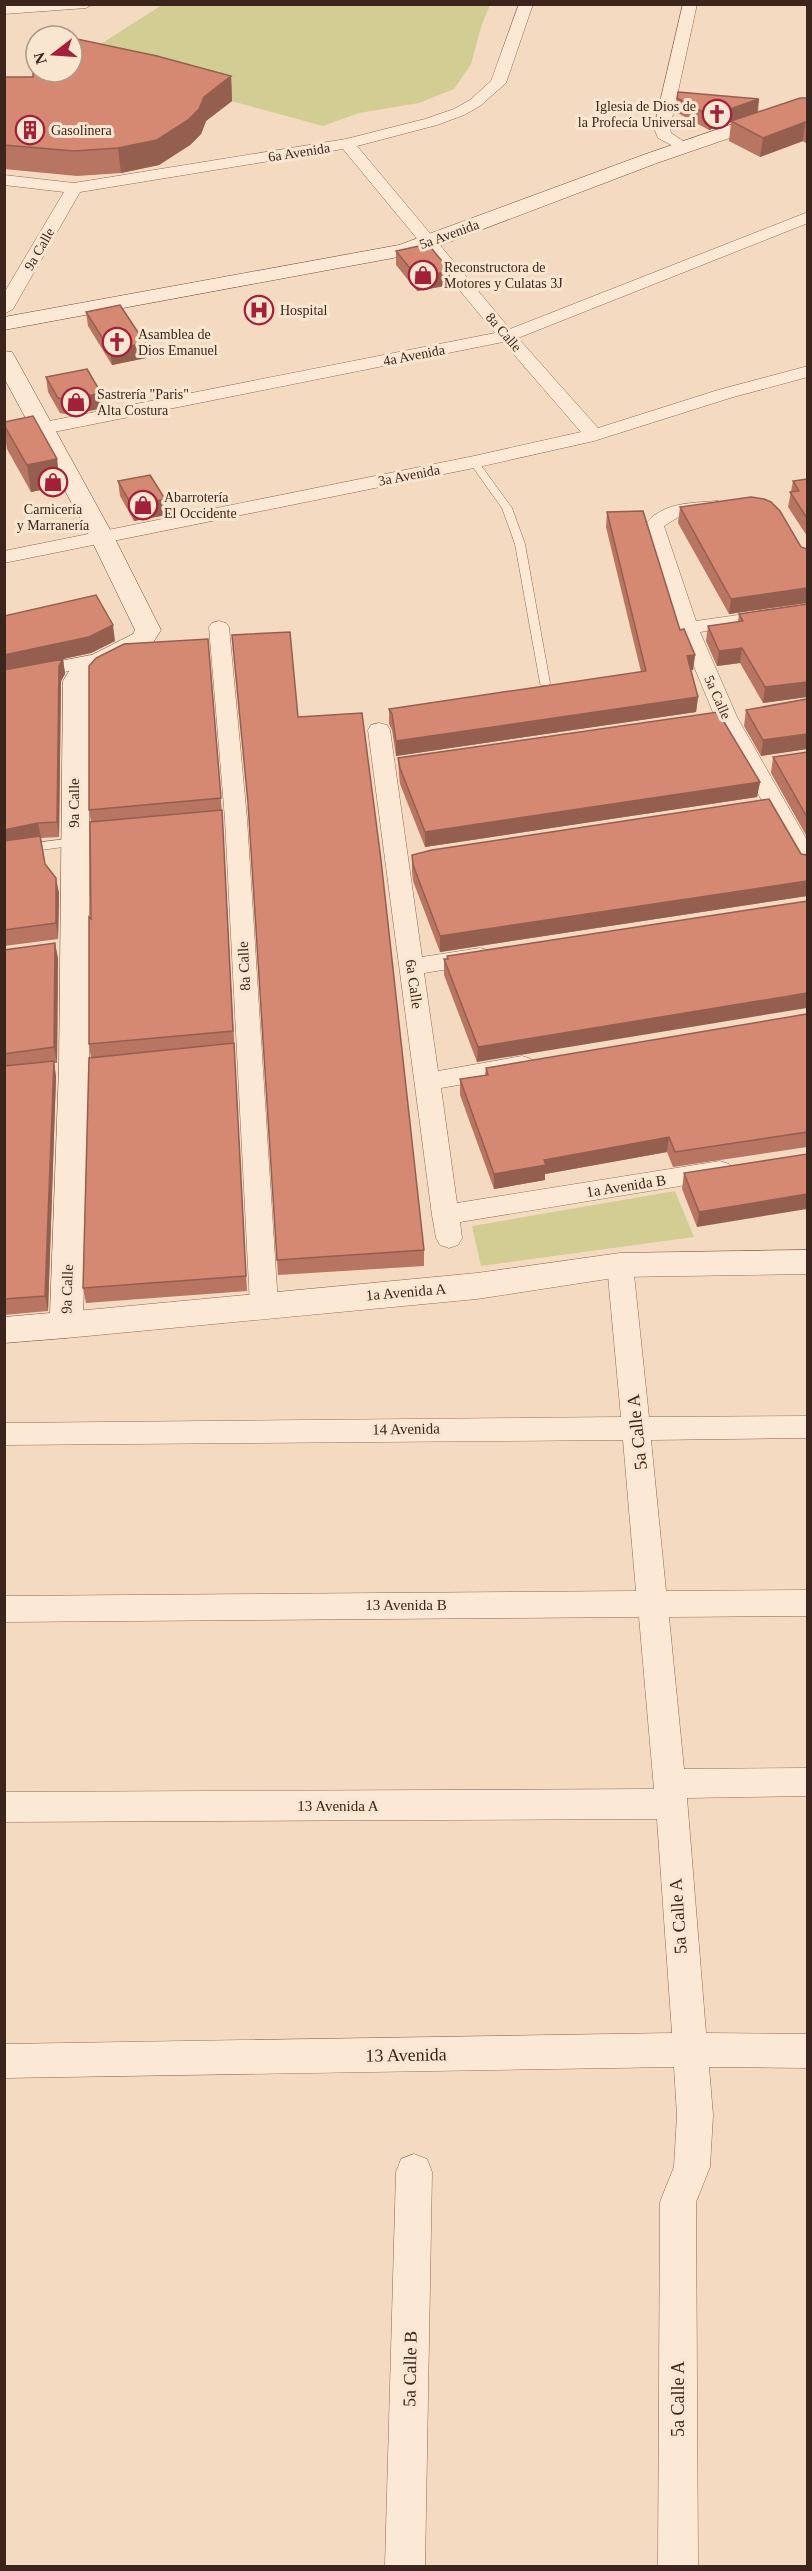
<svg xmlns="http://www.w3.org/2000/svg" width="812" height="2571" viewBox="0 0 812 2571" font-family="Georgia,serif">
<rect width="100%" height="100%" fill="#f3dac0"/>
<path fill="#d2ce93" d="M162,5H490L482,24L471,64L454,89L419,103L359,113L323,126L158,81L74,61Z
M675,1191L694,1237L481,1266L472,1226Z"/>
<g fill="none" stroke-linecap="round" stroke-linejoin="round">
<g stroke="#8e6956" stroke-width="1">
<path id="service" d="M471,460H477L512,508L525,544L550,683L549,685H541L540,683L515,544L502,508L469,462Z
M74,838L80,842L78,845L4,855V847Z"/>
</g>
<g stroke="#8e6956" stroke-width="1">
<path id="minor" d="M20,4H93L86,8L4,14V6Z
M519,4H533L506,83L480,106L464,115L437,125L357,146L510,329L808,212V223L518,338L598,428L718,390L808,366V377L730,398L594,441L474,468L4,563V551L474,456L581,432L503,342L4,442V430L495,333L343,149L80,192L13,309L4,314V293L64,192L4,185V175L74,183L346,139L425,119L454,109L470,100L491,81Z
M683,4H697L670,128L671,133L692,147L684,152L658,138L654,128Z
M717,501L724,503L727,507L724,511L680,516L664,526L696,621L808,605V617L700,632L737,717L808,842V870L800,868L797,863L715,717L678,628L646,534L644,526C661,502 691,503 717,501Z
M219,621L226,623L229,627L247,819L278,1305L274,1312L264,1315L254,1312L250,1305L225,819L209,627L212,623Z
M102,653L109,655L112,659L109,663L4,684V672Z
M379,723L387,725L390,730L422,957L480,948L488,950L492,956L488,962L480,964L424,973L438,1071L522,1056L531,1059L534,1065L531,1071L522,1074L441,1088L457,1203L720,1161L729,1164L733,1171L729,1178L460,1222L462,1238L458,1245L449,1248L440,1245L436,1238L432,1215L368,730L371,725Z
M620,1255L629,1258L633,1265L649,1417L808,1416V1438L651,1440L666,1591L808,1590V1616L669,1617L684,1769L808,1768V1796L687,1798L706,2033L808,2034V2068L709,2067L713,2115L710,2167L696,2202L698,2566H658L660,2202L674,2167L677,2115L674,2067L4,2078V2044L672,2033L657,1819L4,1822V1792L654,1789L639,1617L4,1622V1596L636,1591L623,1440L4,1445V1423L621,1417L607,1265L611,1258Z
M414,2154L427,2159L432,2172L425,2566H385L396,2172L401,2159Z"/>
</g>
<g stroke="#8e6956" stroke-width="1">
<path id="tertiary" d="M808,1250V1274L620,1277L477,1299L66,1338L54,1334L49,1325L54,1316L66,1312L477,1273L620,1253Z"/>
</g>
<g stroke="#704a39" stroke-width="1">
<path id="secondary" d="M808,98V111L657,163L436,247L409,255L4,330V317L399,245L643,155Z
M4,351L12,352L15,357L113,535L161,630L152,644L96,672L89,681V1067L83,1325L78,1334L66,1338L4,1343V1317L50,1313L59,1067L63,681L71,668L78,662L133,634L135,630L89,535L4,378Z"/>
</g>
<use href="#service" fill="#fce9d5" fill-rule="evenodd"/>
<use href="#minor" fill="#fce9d5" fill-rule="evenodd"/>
<use href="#tertiary" fill="#fce9d5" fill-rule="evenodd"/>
<use href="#secondary" fill="#fce9d5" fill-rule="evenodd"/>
</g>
<path fill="#b77562" d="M231,76L232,101L206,121L201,134L190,145L159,165L121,173L77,176L4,169V77Z
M677,98L759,99L758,112L807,98V144L803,141L760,157L729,141L731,122L709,130L676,112Z
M396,251L450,285L417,291L396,265Z
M86,312L146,358L112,365L88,326Z
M46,377L103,408L70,415L60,413L48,392Z
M4,422L57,459L60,486L31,492L7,449L4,431Z
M807,479V536L788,507L793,481Z
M118,481L166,515L134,521L120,496Z
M680,507L807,549V603L729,614L678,523Z
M607,512L695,655L693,670H691L698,697L696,712L396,756L392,730L389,724V709L641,672L606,527Z
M807,604V697L763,703L740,663L717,666L706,641L708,626L738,622L739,614Z
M4,616L115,641L91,653L63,659L65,674L61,681L59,837L41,838L45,864L59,893L58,939L4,946Z
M208,639L223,826L247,1291L86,1303L83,1288L91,1058L89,1044L91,919V822L89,810Z
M807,699V749L761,756L744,726L746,710Z
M298,717L424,1250V1266L278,1275L277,1260Z
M807,752V837L771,773L773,757Z
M398,758L760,782L757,797L425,847L400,784L399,774Z
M801,854L807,855V896L440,952L413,881L412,871V855Z
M807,901L477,1062L444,975V959H447V956Z
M55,943L58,959L57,1063H54L56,1077L48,1311L4,1315V950Z
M807,1014V1147L673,1167L667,1152L545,1174V1180L494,1189L460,1095V1079L485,1075L486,1068Z
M807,1154L697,1227L682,1189L684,1173Z"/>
<path fill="#955f50" d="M231,76L232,101L206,121L201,134L190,145L159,165L121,173L118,148L204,97Z
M759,99L757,113L709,130L710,116Z
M805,122L803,141L760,157L763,138Z
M450,271V285L417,291V277Z
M145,343L146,358L112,365L110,350Z
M101,393L103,408L70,415L68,400Z
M57,459L60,486L31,492L27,465Z
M165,499L166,515L134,521L132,506Z
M807,588V603L729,614L731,599Z
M113,625L115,641L91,653L63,659L65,674L61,681L59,837L57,822L4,671V655Z
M742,648L740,663L717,666L719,651Z
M695,655L693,670L685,671L687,656Z
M807,682V697L763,703L765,687Z
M698,697L696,712L396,756V741Z
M807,734V749L761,756L763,740Z
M760,782L757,797L425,847V832Z
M38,823L41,838L4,846V830Z
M56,878L59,893L58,939L56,923Z
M807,881V896L440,952V936Z
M55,943L58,959L57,1063L54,1047Z
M807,993V1008L477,1062L478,1047Z
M54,1061L56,1077L48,1311L45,1296Z
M669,1137L667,1152L545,1174V1180L494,1189V1174L544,1160Z
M807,1194V1209L697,1227L699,1212Z"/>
<path fill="#d58872" stroke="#955f50" stroke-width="1.5" d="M72,38L157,56L231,76L204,97L199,109L188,120L157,140L118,148L74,151L4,145V77H33V55L36,54V72H72Z
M678,92L759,99L710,116L677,98Z
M800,98H807V123L805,122L763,138L731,121Z
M428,244L450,271L417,277L396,251Z
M120,305L145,343L110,350L86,312Z
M87,369L101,393L68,400L58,398L46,377Z
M33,416L57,459L27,465L4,425V422Z
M150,475L165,499L132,506L118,481Z
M807,479V518L790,492L799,491L793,481Z
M751,497L764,499L771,502L780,511L801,547L807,549V588L731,599L680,507Z
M643,511L680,630L684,629L695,655L687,656L698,697L396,741L392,714L389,709L646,671L607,512Z
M96,595L113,625L89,637L4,655V616Z
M807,604V682L765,687L742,648L719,651L708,626L743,621L739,614Z
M290,632L298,717L362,713L381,860L424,1250L277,1260L248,803L232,635Z
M208,639L221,798L89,810V666L96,658L124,644Z
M63,659L59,666L57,822L38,823L4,830V670Z
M807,699V734L763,740L746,710Z
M718,712L760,782L425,832L400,768L398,758Z
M807,752V817L773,757Z
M769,799L801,854L807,855V881L440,936L413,865L412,855L432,850Z
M222,810L233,1031L89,1044V917L91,919L90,822Z
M40,836L45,864L56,878V923L4,930V841Z
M807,901V993L478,1047L444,959H448L447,956Z
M55,943L54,1047L4,1054V950Z
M807,1014V1132L675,1152L669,1137L544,1160L546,1165L494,1174L460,1079L488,1075L486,1068Z
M234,1043L246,1276L83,1288L89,1058Z
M54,1061L45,1296L4,1299V1066Z
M807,1154V1194L699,1212L684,1173Z"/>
<defs>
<g id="church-ring" transform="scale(1.5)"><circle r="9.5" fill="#f9e6d1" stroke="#a41f39" stroke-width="1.5"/><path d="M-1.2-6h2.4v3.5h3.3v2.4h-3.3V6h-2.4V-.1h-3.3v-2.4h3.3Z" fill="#a41f39"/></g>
<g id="building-ring" transform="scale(1.5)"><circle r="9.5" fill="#f9e6d1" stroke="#a41f39" stroke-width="1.5"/><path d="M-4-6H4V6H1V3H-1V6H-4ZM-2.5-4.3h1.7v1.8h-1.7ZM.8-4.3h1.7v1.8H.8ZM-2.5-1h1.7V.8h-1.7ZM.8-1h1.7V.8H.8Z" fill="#a41f39"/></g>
<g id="shop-ring" transform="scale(1.5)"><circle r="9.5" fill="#f9e6d1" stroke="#a41f39" stroke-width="1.5"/><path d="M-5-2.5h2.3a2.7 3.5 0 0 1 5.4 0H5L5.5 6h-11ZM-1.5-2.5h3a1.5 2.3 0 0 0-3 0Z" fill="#a41f39"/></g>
<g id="hospital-ring" transform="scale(1.5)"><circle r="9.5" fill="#f9e6d1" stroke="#a41f39" stroke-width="1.5"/><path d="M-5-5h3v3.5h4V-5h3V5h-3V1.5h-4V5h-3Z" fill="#a41f39"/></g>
</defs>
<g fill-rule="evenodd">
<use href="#church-ring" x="717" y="114"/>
<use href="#building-ring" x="30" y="130"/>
<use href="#shop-ring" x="423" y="275"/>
<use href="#hospital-ring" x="259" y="310"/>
<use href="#church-ring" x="117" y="342"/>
<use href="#shop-ring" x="76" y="402"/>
<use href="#shop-ring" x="53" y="482"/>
<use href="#shop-ring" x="143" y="505"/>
</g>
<g text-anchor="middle" stroke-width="6" stroke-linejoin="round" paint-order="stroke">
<g font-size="14" fill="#3c251c" stroke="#f9e6d1" text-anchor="start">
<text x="696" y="111" text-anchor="end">Iglesia de Dios de<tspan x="696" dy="16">la Profecía Universal</tspan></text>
<text x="51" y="135">Gasolinera</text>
<text x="444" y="272">Reconstructora de<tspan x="444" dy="16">Motores y Culatas 3J</tspan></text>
<text x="280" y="315">Hospital</text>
<text x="138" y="339">Asamblea de<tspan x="138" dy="16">Dios Emanuel</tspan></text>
<text x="97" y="399">Sastrería "Paris"<tspan x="97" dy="16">Alta Costura</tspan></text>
<text x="164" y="502">Abarrotería<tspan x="164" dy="16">El Occidente</tspan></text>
<text x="53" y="514" text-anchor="middle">Carnicería<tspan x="53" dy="16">y Marranería</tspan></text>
</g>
<g font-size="14" fill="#3c251c" stroke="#f9e6d1">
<text transform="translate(299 152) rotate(-9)" y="5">6a Avenida</text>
<text transform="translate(449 234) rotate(-20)" y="5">5a Avenida</text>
<text transform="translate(39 249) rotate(-60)" y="5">9a Calle</text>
<text transform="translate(504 332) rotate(49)" y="5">8a Calle</text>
<text transform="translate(414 355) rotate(-11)" y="5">4a Avenida</text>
<text transform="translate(409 475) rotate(-11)" y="5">3a Avenida</text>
<text transform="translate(718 697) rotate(66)" y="5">5a Calle</text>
</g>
<g font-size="15" fill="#3c251c" stroke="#f9e6d1">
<text transform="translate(74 803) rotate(-90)" y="5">9a Calle</text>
<text transform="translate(244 966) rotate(-93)" y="5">8a Calle</text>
<text transform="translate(414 984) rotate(82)" y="5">6a Calle</text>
<text transform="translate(626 1186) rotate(-9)" y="5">1a Avenida B</text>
<text transform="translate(67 1289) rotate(-88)" y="5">9a Calle</text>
<text transform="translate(406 1292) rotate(-5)" y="5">1a Avenida A</text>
<text transform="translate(406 1429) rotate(-1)" y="5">14 Avenida</text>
<text x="406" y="1610">13 Avenida B</text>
<text x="338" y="1811">13 Avenida A</text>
</g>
<g font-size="18" fill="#3c251c" stroke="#f9e6d1">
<text transform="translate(637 1432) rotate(-96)" y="6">5a Calle A</text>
<text transform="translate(678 1916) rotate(-94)" y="6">5a Calle A</text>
<text transform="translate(406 2055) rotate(-1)" y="6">13 Avenida</text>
<text transform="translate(410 2369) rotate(-89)" y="6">5a Calle B</text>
<text transform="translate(678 2399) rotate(-90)" y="6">5a Calle A</text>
</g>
</g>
<rect width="812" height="2571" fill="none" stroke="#3c251c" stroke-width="12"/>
<g transform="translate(54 54) rotate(253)"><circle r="28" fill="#f9e6d1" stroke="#ad9989" stroke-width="1.5"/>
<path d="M0-4.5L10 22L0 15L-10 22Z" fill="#a41f39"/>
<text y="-9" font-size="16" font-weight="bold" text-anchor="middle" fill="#3c251c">N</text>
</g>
</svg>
